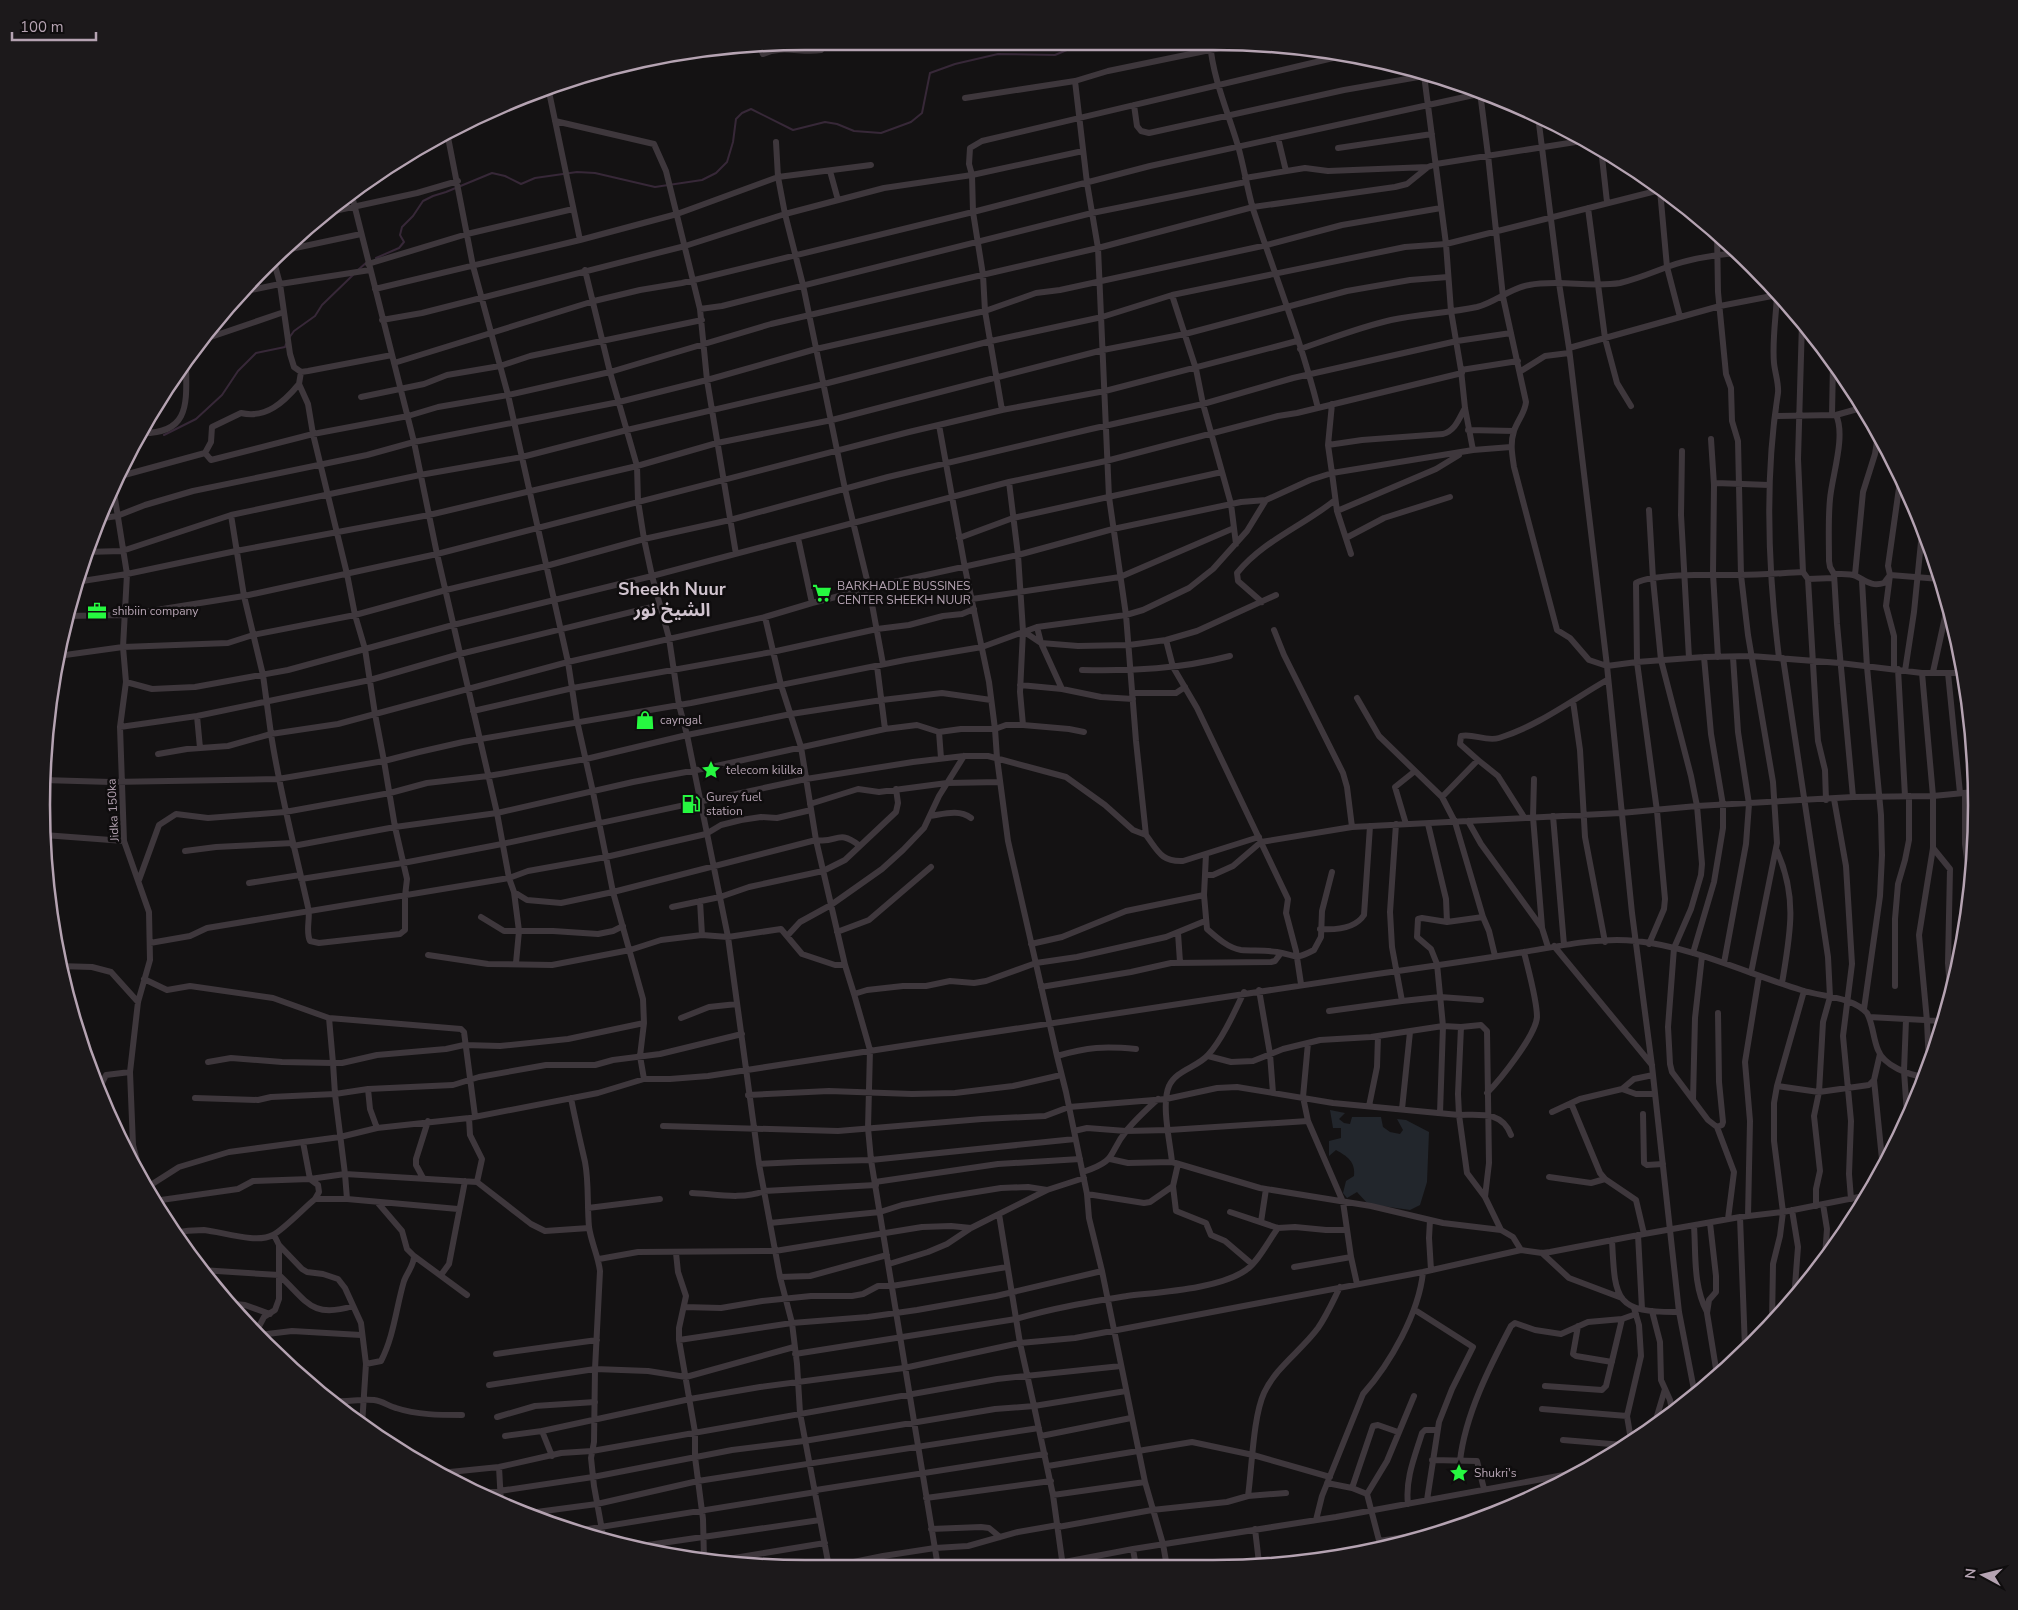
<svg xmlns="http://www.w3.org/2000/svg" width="2018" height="1610" viewBox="0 0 2018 1610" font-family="'Nunito Sans','Noto Sans Arabic',sans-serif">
<rect width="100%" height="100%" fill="#141213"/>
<path fill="#22262c" d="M1330,1110L1345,1113L1339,1119L1344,1123L1350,1124L1352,1117H1381L1383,1127L1390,1132L1400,1134L1403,1130L1397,1119L1406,1120L1429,1132L1427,1182L1420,1205L1410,1210L1368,1204L1357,1192L1347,1198L1343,1193L1346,1181L1354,1176C1356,1162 1347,1156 1336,1150L1329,1156V1141L1341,1138V1128H1333Z"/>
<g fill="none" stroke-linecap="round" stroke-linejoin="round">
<path stroke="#372838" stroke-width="2" d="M376,258L399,248L404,242L400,235L402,227L413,216L423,201L433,196L446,192L492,173L505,176L521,184L535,178L577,172L595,173L655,187L702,180L716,173L727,162L733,142L736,119L742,113L751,109L793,130L825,122L837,124L854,131L881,133L911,122L922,113L930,73L955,64L998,54L1055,55L1081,44
M358,270L367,262
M289,338L294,331L315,316L322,305L353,275
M164,435L196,419L222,395L238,371L256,353L285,347L286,344"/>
<path stroke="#3e373c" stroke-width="6" d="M1210,43C1213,79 1228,112 1238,146C1244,167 1247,188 1253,209C1275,275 1301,340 1318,408
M760,47L763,54C782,45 801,53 821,50L823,47
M702,48L710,49L713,48
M1424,75L1446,244L1451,311L1461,370L1465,408L1473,450
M548,87L580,240
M1480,92L1488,155L1503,297L1526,402C1525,413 1517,421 1514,431C1510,443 1512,454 1514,467L1557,630L1570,638L1589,660L1607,666L1637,662L1704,657L1751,656L1840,663L1922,673H1962
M965,98L1075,81
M1134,105L1137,126L1141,131L1149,133L1344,90L1424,76
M1538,116L1559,283L1569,348L1607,666L1632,913L1652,1066L1679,1312L1695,1395
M555,121L654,144L666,171L700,309L707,380L736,554
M447,132L473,266L508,395L568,662L577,721L593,792L613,892L643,999L644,1023L640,1056L644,1079
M1278,138L1286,171
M776,142L778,177L785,214L803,285L845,489L869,588L883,664
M1338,148L1432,134
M1601,148L1607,202
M830,171L838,200
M1245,178L1305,168L1328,171L1428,167
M1660,190L1667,267L1680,317
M351,192L414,442L437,554L497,813L509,878L514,892L527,900L561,903L613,892L816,840C838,844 837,828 860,846
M1588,208L1605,338L1617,383L1631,406
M325,213L417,193L458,181
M1717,232L1718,292L1726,374L1731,388L1732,421L1738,441L1741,575L1748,635L1773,782L1777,843L1751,973
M281,251L361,234
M273,258L280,284L290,354L294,367L301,372L308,371L392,355
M368,264L467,234L573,209
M585,270L610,372L637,466L638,501L644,539L652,576L669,638L679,705L687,735L728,937L759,1164L780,1277L792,1323L797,1364L800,1413L829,1567
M375,289L580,240L677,214L778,177L871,165
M241,292L280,284L370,270
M1172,295L1196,369L1203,404L1231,504L1236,544
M700,309L722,306L1092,213L1246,182
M382,320L422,313L685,246L785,214L884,188L972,175L1083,151
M1802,322L1798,459L1803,572L1808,579L1816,714L1818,741L1825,770L1826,800
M199,341L284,312
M1569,348L1720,306L1777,295C1776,317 1772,341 1774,363C1775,373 1779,384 1778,393C1764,481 1768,570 1779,658
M1300,349C1330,339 1360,327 1391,320C1419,314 1449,313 1477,307C1496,302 1510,288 1529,285C1559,279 1590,288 1620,283C1637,279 1651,273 1667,267C1688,259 1714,255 1737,253
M394,363L594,301L640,290L682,283L973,212L1150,166L1483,93
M1461,370L1518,361
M1521,371L1545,356L1569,353
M361,397L424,384L447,375L500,366L530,356L702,320
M1332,404L1328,445L1332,473L1310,480L1266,500L1247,531L1213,569L1189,588L1143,610L1126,615L1037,627L982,647L905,660L691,703L463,742L419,752L384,761L375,714L365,649L355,615L347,574L313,434L408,416L438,407L508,395L610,372L771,324L1098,248L1253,207L1395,187L1407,184L1428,167L1436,164L1588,140
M1002,410L985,311L983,275L973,212L972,175L969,164L970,148L982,141L1350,54
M1832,415L1833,362
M1836,415C1846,436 1832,476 1830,499C1828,519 1829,540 1829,561L1830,567L1834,574L1837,624L1853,797
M1775,416L1836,415L1861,408
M939,425L965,568L989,682L995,729L997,758L1008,841L1057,1056L1066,1092L1087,1194L1089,1218L1102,1271L1145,1482L1163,1544L1167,1567
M1468,430L1514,431
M139,433C193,435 186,400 186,359
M1711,439L1714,485
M1328,445L1362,440L1443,434C1456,430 1459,418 1465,408
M1682,451L1681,515L1689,658
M205,453L211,442L212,427L241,413C266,419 284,402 299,384
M117,477L205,453L211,460L313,434L308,404L299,384L301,372
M113,486L127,574L123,647L126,682L120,727L124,841L149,912L150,960L138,1002L130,1072L133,1145L141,1176L145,1186
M1649,510L1653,579L1661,660L1691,776L1697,806L1702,864L1701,875L1691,909L1674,948L1668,1027L1670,1064L1672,1072L1693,1100
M1337,511L1436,469L1459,455
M231,515L244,596L263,675L271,734L338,724L568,662L765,617L812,603L894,582L1018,555L1113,529L1241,502L1266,500
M97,519L117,516L145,505L193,491L367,455L414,442L619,402L707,380L816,349L985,311L1036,293L1060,290L1267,245L1342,225L1441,208
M798,538L812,603
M959,538L1013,518L1222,472
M1346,538L1384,518L1450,497
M86,552L122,551L231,515L420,475L522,457L627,430L824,384L991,341L1102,317L1172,295L1405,247L1446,244L1660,190
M1351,554L1337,511L1332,473L1473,450L1511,447
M1834,574C1841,574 1850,573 1856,576C1866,581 1872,587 1884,583L1890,575L1940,579
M1855,575L1863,492L1875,454L1878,435
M1808,579L1833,578
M1862,581L1867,667L1881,815L1882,855L1880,896L1864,1009
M76,582L127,574L236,551L429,515L637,466L717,443L832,420L1103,350L1185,334L1347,291L1410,280L1448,277
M972,599L1120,577L1234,528
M1262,602L1238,581L1237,573C1264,540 1303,526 1335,500
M66,616L125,615L244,596L437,554L909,432L1002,410L1105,391L1297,341
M765,617L781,685L801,747L816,840L845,965
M1037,627L1041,643L1062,689L1101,697L1133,699
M1274,630L1284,655L1343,773L1347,787L1352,827
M1023,631L1041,643L1078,646L1129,645L1166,640L1197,631L1276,595
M1166,640L1173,667L1197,708L1288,899L1286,913L1296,951L1301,984
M58,656L123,647L228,643L253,635L355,615L446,590L546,566L644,539L730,520L888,477L1091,429L1203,404L1293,378L1457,341L1511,333
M1718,657L1713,574L1714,485L1716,483L1769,485
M1783,658L1828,957L1830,997L1823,1022L1819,1092L1814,1116L1820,1171L1816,1189V1206
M877,666L885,729
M1894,669V636L1886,606L1890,575L1888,566L1901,474
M1898,669L1905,796
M1082,670C1133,671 1180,669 1230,656
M1905,671L1914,612L1922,532
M1933,672L1945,617L1946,594
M1922,673L1933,796V848L1919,935L1927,1021L1929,1066
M1948,673L1960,793
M126,682L152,689L195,687L288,670L453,625L652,576L853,523L1009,482L1106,461L1278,416L1297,413L1462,373
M1020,685L1062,689
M1132,693H1176L1185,687
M1357,698L1379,736L1442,797L1455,822L1483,917
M1573,701L1580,750L1585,837L1605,942
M473,711L573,688L772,652L877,629L909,625L943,616L962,614L974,609
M197,716L200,748
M1023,725L1069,729L1084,732
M120,727L197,716L370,680L460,654L660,605
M939,732L941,758
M1478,760L1498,776L1524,817
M1534,779L1533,817L1542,927
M43,780L111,782L278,779L384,761L395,827L407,879L405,896V930L400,934L319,943L310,941C305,930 311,918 308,907C295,849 280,793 271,734L228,746L187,749L158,754
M1965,793V844L1971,889
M1442,797L1478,760L1460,744L1461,736C1473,733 1486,742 1499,738C1538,726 1572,700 1607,680
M1834,799L1846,866L1852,964L1843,1036L1851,1121L1849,1174L1851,1199
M810,804L858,789L879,792L947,783L1000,782
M930,816C944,814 959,809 971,818
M1553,816L1564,945
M1468,821L1481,844L1542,928L1548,947
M1396,824L1390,912L1392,947L1402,1001L1440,997L1481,1000
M1406,824L1395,787L1415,771
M1428,824L1446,899L1447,922
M44,835L124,841
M1146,835C1158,851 1161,862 1183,861L1259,837
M293,846L395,827L497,813L633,782L702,769L885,729L917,725L939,732L961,729H995L1006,725H1023L1020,692L1023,631L1018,555L1009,482
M1933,848L1950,869L1948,963L1950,989
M185,851L216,847L293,843
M1777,851C1798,898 1790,935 1782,983
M1206,854L1204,895L1207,929C1216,937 1228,948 1241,950C1253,951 1265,950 1277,952C1297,955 1293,961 1314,950L1321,937L1322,911L1332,872
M1206,875H1213L1233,866L1261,842L1352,827L1621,813L1697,806L1853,797L1933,796L1974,792
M301,879L403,863L502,844L806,779L913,762L964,756H988L1066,777L1105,805L1133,830L1146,835L1136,741L1126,615L1109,497L1098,248L1087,183L1075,81L1108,71L1244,43
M139,880L159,825L176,814L208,818L285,812L390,793L427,783L488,776L586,759L687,735L791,714L882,700L942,693L991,700
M249,883L300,875
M514,892L519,931L516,963
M700,901L702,935
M672,907L720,897L749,887L823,871L845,860L896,812L898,803L896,789
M481,917L504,931H553L598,934L613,931L623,926
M1320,929C1335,930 1355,929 1364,915L1370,826
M837,932L869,920L931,867
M1178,933L1180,962
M788,935L800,922L831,905L882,869L903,850L924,828L939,796L964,756
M150,943L190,936L207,928L509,878L528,871L606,857L706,834L721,825L741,820L761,817L777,818L811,810
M1031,944L1062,937L1126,911L1204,895
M1649,944L1664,909L1665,899L1657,811L1637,662L1636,583C1655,573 1717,575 1740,575C1761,575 1782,573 1803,572
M1554,946L1652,1065
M1693,953L1714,882L1723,828V805L1711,734L1704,657
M428,955L488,964L552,965L630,950L661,940L702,935L728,937L781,929L802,954L835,965H845L854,994L867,990L903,986H926L950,981L974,983L986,981L1036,963L1077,957L1166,937L1205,921
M1702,956L1695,1018L1693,1100L1708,1120L1717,1127L1722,1125L1723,1122L1719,1082L1718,1013
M1724,963L1746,844L1749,804L1738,732L1733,657
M59,966L92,967L111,972L138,1002
M144,979L167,990L190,986L273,998L329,1018L461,1029L464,1032L475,1116
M1895,986V919L1898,884L1905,860L1909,840V796
M1041,987L1131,972L1171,963L1271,962L1275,961L1281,953
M1259,990L1270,1054L1273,1093
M854,994L870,1050L868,1128L871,1160L938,1567
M1329,1011L1402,1001
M1869,1017L1943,1021
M681,1018L709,1007L737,1004
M1906,1020L1904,1071L1907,1114
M1461,1027L1481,1025L1487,1031L1489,1163L1485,1197
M1308,1043L1303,1097L1308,1121L1343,1202L1351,1257L1357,1284
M1057,1056C1088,1047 1104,1046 1136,1049
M1208,1056L1231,1062L1253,1061L1283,1049L1320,1040L1371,1037L1443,1026L1461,1027L1458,1094L1459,1115C1481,1115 1502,1111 1511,1135
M208,1062L231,1058L282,1062L333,1063L329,1018
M1874,1080L1883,1169
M1777,1086L1819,1092L1869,1085L1874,1080L1880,1054
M368,1089L370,1109L377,1128
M1622,1089L1634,1079L1653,1075
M98,1091L106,1075L130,1072
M1487,1093C1500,1080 1536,1035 1537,1017C1537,1000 1528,969 1524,952
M748,1095L829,1091L912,1094L955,1093L1013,1086L1061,1075
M195,1098L258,1100L271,1097L335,1094L368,1089L453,1085L479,1077L546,1065H595L613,1060L660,1054L742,1034
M571,1098C575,1119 580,1140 585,1162C589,1182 587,1205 589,1227C591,1242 598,1255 600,1271L595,1369L594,1442L591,1458L594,1486L604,1541
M1571,1103L1600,1173L1605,1179L1636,1200L1644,1234
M1369,1106L1377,1067L1378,1036
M1402,1109L1410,1032
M1552,1112L1580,1099L1622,1089L1636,1094H1655
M1440,1113L1443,1026L1437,964L1431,949L1417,937L1418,919L1422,918L1447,922L1483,917L1489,931L1495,956
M1643,1114L1644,1163L1647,1165L1663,1164
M469,1118L470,1135L482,1159L477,1182L531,1224L545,1231L589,1228
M663,1126L838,1131L982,1119L1045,1116L1069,1107L1166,1099L1217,1088L1237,1087L1333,1103L1459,1115L1467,1173L1485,1197L1501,1230
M1717,1127L1734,1172L1728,1219
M1074,1131L1087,1128L1126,1131L1169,1130L1308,1121
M1110,1159L1128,1163L1172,1162L1260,1188L1371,1206L1443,1223L1501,1230L1513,1237L1521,1250
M1172,1162C1170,1142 1161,1104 1169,1086C1176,1070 1198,1067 1208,1055C1222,1040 1235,1011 1244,992
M759,1164L798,1162L871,1160L1075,1139
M1083,1172C1119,1160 1107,1154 1127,1130C1136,1119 1147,1109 1158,1099
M1549,1177L1591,1183L1605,1179
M423,1178L416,1165V1159L428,1121
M875,1182L998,1164L1080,1159
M1173,1186L1176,1211L1206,1223L1211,1235L1225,1241L1252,1264
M146,1188L179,1167L229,1152L340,1137L377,1128L469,1118L598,1093L644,1079H670L708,1076C931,1042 1154,1006 1377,974C1426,967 1475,960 1524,952C1560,946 1599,937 1636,941C1693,947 1746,973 1801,990C1822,997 1851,996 1867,1013C1873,1024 1873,1038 1878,1050C1884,1066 1909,1075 1924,1077
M692,1193C715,1194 742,1200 764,1191L876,1185
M1087,1194L1144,1203L1150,1202L1173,1186L1178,1164
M315,1199H347L458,1209
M347,1199L345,1174L335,1094L333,1063H342L377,1055L446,1049L464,1045L500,1046L568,1039L644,1023
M154,1201L238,1189L253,1181L310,1179L345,1174L477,1182
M1823,1204L1827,1229L1825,1256
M588,1208L660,1199
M1792,1210L1798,1247L1794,1299
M1230,1212L1278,1228L1295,1227L1326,1230H1347
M999,1214L1020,1343L1034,1406L1126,1391
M1748,1216L1750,1121L1745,1062L1759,976
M1740,1217L1745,1348
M1430,1220L1429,1238L1431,1270
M1261,1222L1266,1189
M770,1223L880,1212L902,1205L939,1198L1001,1188L1028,1187L1047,1190
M1710,1223L1716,1276V1292L1709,1300L1707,1313L1717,1375
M1694,1226C1696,1255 1693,1286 1707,1312
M173,1233C183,1231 193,1230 204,1230C223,1232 256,1244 273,1235C284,1229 304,1208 315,1199L319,1192L318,1185L310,1179L303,1142
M274,1235L279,1245L302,1269L307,1272L323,1274L338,1279L345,1288L361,1323L366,1364L362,1425
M1638,1235L1642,1309
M1612,1240C1615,1299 1614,1313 1679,1312
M676,1253L678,1272L686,1296L679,1328V1340L695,1432V1457L703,1519L704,1559
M1542,1253L1569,1278L1622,1298
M414,1256L467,1295
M599,1259L638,1252L775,1251L922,1227L951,1226L971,1228
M889,1264L928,1252L947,1244L971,1228L1047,1190L1084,1178
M1294,1267L1351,1257
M201,1270L279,1275C307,1301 311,1319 353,1306
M441,1275L449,1264L465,1181
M780,1277L810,1276L887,1255
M226,1303L245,1305L270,1314
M684,1307L721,1308L762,1301L811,1296H852L863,1294L878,1286H892L1007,1267
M1415,1310L1473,1347L1452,1389L1439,1422L1427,1500
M1652,1311L1660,1342L1661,1380L1670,1400L1673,1414
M1772,1323L1773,1264L1780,1236L1783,1212L1774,1141V1103L1777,1086L1804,991
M1578,1326L1573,1354L1576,1356L1612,1362
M256,1332L264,1317L275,1310L279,1299V1245
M259,1335L292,1331L361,1335
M679,1340L792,1323L868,1317L917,1310L996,1296L1102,1271
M496,1354L597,1340
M795,1354L1016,1319C1052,1308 1090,1302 1127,1296C1160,1292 1219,1289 1246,1270C1258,1262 1269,1240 1278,1228
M366,1364L381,1361C394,1336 396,1308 404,1281C407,1272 414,1266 414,1256L407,1249L402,1231L378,1203
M489,1385L595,1369L648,1371L686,1377L794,1347
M1545,1386L1602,1390L1606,1386L1622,1319
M328,1400C345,1404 358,1398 374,1400C383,1401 388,1406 396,1408C417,1415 440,1415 462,1415
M1542,1409L1627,1416
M497,1417L535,1406L595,1402
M1654,1426L1665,1389
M542,1431L690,1399L760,1387L904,1368L1020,1343L1075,1338L1423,1272L1521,1250L1542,1253L1550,1252L1644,1234L1740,1217L1783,1212L1869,1195
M505,1436L542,1431L552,1456
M1041,1436L1131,1418
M1563,1440L1623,1445
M1631,1440L1627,1416L1641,1356L1639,1325L1634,1308
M1432,1460L1477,1461L1484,1489
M1460,1461C1465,1415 1490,1366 1511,1326L1515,1323L1535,1330L1561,1334L1588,1322L1622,1319L1636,1314
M1048,1466L1192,1442L1253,1455L1330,1477
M499,1467L501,1503
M440,1473L499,1467L561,1453L592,1451L997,1379L1121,1366
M1327,1483L1352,1488L1367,1494L1381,1548
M1352,1488L1373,1426L1378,1425L1398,1432
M816,1490L1045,1454
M479,1494L593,1477L732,1450L804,1441L995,1409L1034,1406L1053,1495L1063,1567
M1367,1494L1387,1461L1414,1396
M1053,1495L1145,1482
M1248,1496C1252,1468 1253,1417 1264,1393C1276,1367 1301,1351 1318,1328C1327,1315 1333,1301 1340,1287
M926,1498L1051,1481
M1408,1504C1405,1479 1415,1456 1422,1433L1425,1430H1437
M529,1513L597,1504L698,1481L1039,1428
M1316,1520L1322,1496L1363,1394C1390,1364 1419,1313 1423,1272
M1058,1527L1152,1510L1227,1502L1248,1496L1286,1493
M931,1529L981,1527L989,1528L1000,1537
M576,1531L816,1492
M1379,1541L1426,1534
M634,1547L820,1520
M1133,1549L1136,1567
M883,1556L885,1567
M716,1561L825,1543
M1259,1563L1324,1557
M829,1567L883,1556L935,1548L968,1546L1018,1532L1058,1525
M1038,1567L1133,1549L1336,1517L1580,1472
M1234,1567L1259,1563L1255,1529"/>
</g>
<defs>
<g id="supermarket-bare" transform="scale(1.5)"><path d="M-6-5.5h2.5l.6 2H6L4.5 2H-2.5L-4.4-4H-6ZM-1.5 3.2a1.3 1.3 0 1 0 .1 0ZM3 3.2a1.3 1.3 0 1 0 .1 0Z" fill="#26f840" stroke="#0f0d0e" stroke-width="2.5" paint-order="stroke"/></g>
<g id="office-bare" transform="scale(1.5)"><path d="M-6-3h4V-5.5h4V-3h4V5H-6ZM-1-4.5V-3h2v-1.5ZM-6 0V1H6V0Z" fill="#26f840" stroke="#0f0d0e" stroke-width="2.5" paint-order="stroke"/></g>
<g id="shop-bare" transform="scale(1.5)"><path d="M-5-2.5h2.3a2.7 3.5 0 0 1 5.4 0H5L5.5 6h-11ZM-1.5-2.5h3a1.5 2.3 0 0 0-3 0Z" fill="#26f840" stroke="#0f0d0e" stroke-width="2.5" paint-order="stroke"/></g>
<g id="sight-bare" transform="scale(1.5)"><path d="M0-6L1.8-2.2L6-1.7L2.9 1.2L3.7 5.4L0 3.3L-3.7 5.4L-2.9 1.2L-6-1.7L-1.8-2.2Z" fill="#26f840" stroke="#0f0d0e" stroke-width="2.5" paint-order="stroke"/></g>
<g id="fuel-bare" transform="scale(1.5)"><path d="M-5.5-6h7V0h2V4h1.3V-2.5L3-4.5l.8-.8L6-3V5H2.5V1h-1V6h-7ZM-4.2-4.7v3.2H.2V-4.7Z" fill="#26f840" stroke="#0f0d0e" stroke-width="2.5" paint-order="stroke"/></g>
</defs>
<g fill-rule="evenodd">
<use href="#supermarket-bare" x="822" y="593"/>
<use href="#office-bare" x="97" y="611"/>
<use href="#shop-bare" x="645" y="720"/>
<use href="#sight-bare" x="711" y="770"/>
<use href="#fuel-bare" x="691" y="804"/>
<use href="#sight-bare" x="1459" y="1473"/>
</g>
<g text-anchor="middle" stroke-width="5" stroke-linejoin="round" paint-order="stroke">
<g font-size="12" fill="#b5a3b2" stroke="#0f0d0e" text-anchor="start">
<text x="837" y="590">BARKHADLE BUSSINES<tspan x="837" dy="14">CENTER SHEEKH NUUR</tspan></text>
<text x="112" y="615">shibiin company</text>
<text x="660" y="724">cayngal</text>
<text x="726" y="774">telecom kililka</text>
<text x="706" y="801">Gurey fuel<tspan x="706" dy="14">station</tspan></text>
<text x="1474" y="1477">Shukri's</text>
</g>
<g font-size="12" fill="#b5a3b2" stroke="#0f0d0e">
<text transform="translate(113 810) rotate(-93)" y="4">Jidka 150ka</text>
</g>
<g font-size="18" font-weight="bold" fill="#d1c4cf" stroke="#0f0d0e">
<text x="672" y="595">Sheekh Nuur<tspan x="672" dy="21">الشيخ نور</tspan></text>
</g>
</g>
<path d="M0 0H2018V1610H0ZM805 50H1213A755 755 0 0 1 1968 805V805A755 755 0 0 1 1213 1560H805A755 755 0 0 1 50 805V805A755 755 0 0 1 805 50Z" fill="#1c191b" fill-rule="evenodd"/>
<path fill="none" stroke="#b5a3b2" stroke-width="2.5" d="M805 50H1213A755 755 0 0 1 1968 805V805A755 755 0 0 1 1213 1560H805A755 755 0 0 1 50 805V805A755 755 0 0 1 805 50Z"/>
<g transform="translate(1983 1575) rotate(277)" stroke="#0f0d0e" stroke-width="4" paint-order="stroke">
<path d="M0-4L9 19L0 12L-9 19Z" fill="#b5a3b2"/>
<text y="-8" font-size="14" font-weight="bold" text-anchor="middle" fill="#b5a3b2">N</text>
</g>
<path d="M12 32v8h84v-8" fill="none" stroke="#b5a3b2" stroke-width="2.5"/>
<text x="20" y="32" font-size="15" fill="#b5a3b2" stroke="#0f0d0e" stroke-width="4" paint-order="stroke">100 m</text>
</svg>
